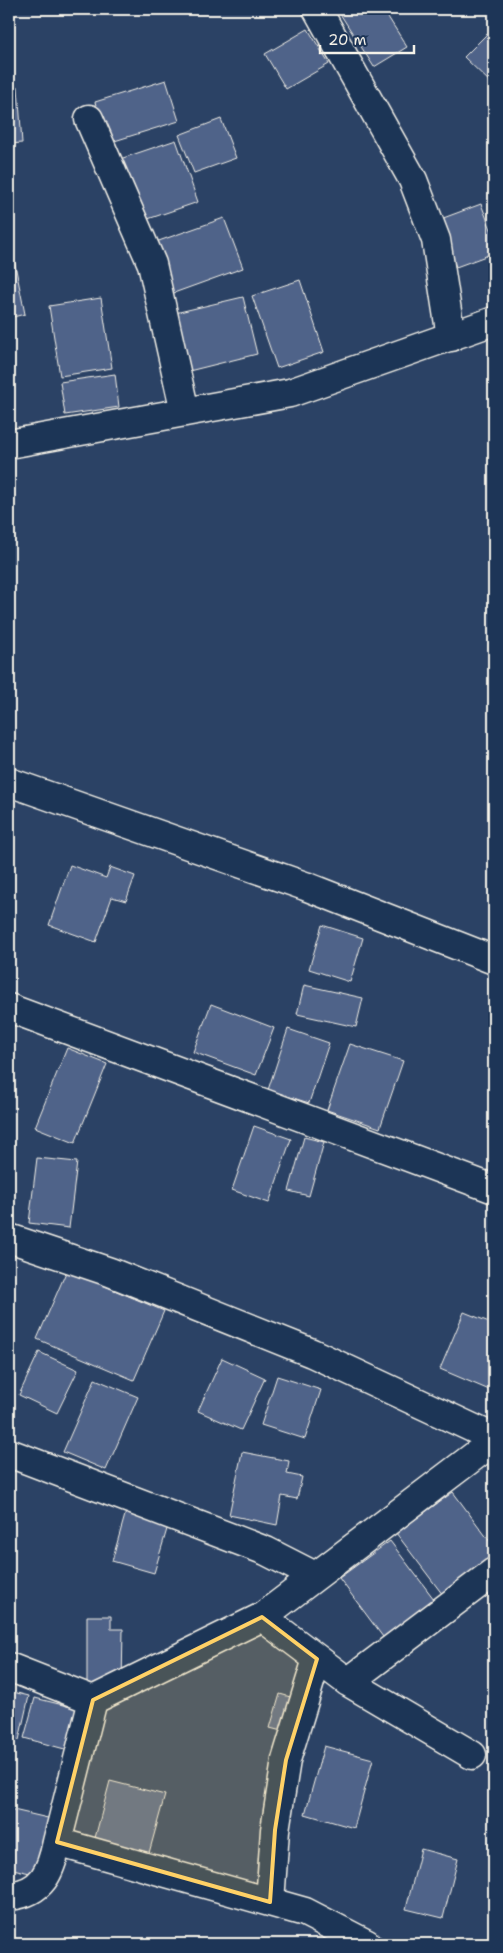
<svg xmlns="http://www.w3.org/2000/svg" width="503" height="1953" viewBox="0 0 503 1953" font-family="'Shantell Sans',sans-serif">
<rect width="100%" height="100%" fill="#2b4265"/>
<filter id="ink" filterUnits="userSpaceOnUse"><feTurbulence type="fractalNoise" baseFrequency=".02" numOctaves="2"/><feDisplacementMap in="SourceGraphic" scale="10" xChannelSelector="R" yChannelSelector="G"/><feConvolveMatrix kernelMatrix="1 2 1 2 8 2 1 2 1" color-interpolation-filters="sRGB"/></filter>
<g filter="url(#ink)">
<path fill="#506389" stroke="#f4f1e8" d="M337,9H383L407,47L374,67Z
M308,29L329,64L286,89L265,54Z
M488,33L494,39V86L464,57Z
M166,80L179,121L108,143L95,102Z
M18,87L22,143L9,144V88Z
M221,119L236,158L194,173L179,135Z
M176,140L198,202L142,221L120,159Z
M481,204L494,237V253L456,267L438,220Z
M224,218L243,268L171,294L153,243Z
M11,245L25,314L9,318V246Z
M300,280L324,352L277,368L252,296Z
M243,297L257,354L189,371L175,313Z
M101,298L112,368L60,376L49,306Z
M115,374L119,407L65,415L60,382Z
M70,865L106,878L110,867L135,876L126,901L112,897L96,942L49,925Z
M322,925L363,938L350,982L309,969Z
M304,985L363,998L356,1027L297,1014Z
M211,1004L274,1028L256,1075L193,1052Z
M288,1029L329,1043L309,1103L268,1090Z
M350,1044L403,1061L380,1128L327,1110Z
M67,1048L107,1064L75,1143L35,1127Z
M254,1126L291,1139L269,1203L232,1190Z
M304,1137L324,1142L309,1196L289,1191Z
M37,1158L77,1162L69,1228L29,1223Z
M67,1270L164,1311L134,1380L37,1339Z
M464,1312L494,1324V1392L440,1369Z
M39,1352L78,1370L57,1413L19,1395Z
M222,1358L265,1378L241,1430L198,1411Z
M277,1376L321,1390L305,1439L261,1425Z
M95,1379L138,1397L106,1470L63,1452Z
M242,1452L289,1461L287,1474L302,1477L297,1499L282,1496L277,1525L229,1515Z
M453,1492L494,1547V1563L446,1599L396,1533Z
M127,1508L170,1519L154,1573L112,1561Z
M390,1541L437,1603L386,1641L339,1578Z
M87,1616H111V1629H123L122,1684H87Z
M9,1691L29,1696L19,1740L9,1737Z
M280,1694L304,1701L293,1734L270,1728Z
M35,1698L83,1710L72,1751L24,1738Z
M324,1746L373,1759L354,1828L305,1814Z
M110,1781L165,1795L149,1853L95,1838Z
M9,1809L52,1819L38,1875L9,1868Z
M421,1849L458,1859L443,1918L406,1909Z"/>
<g fill="none" stroke-linecap="round" stroke-linejoin="round">
<g stroke="#f4f1e8" stroke-width="31">
<path id="minor" d="M317,9L413,180L436,240L451,337
M89,119L152,264L185,412
M9,444L290,393L494,321
M9,782L305,886L494,960
M9,1008L494,1189
M9,1238L110,1272L312,1353L494,1438
M9,1453L266,1551L315,1576
M262,1617L348,1682L472,1755
M9,1667L93,1700L57,1842
M348,1682L494,1572
M93,1700L262,1617L494,1441
M9,1896C43,1893 51,1871 57,1842L305,1912L367,1944
M270,1902L275,1830L286,1760L317,1659"/>
</g>
<use href="#minor" stroke="#1d3557" stroke-width="28"/>
</g>
</g>
<path fill="#ffd166" fill-opacity="0.2" stroke="#ffd166" stroke-width="4" stroke-linejoin="round" d="M262,1617L317,1659L286,1760L275,1830L270,1902L57,1842L93,1700Z"/>
<rect width="503" height="1953" fill="none" stroke="#1d3557" stroke-width="30"/>
<rect x="15" y="15" width="473" height="1923" fill="none" stroke="#f4f1e8" stroke-width="2" filter="url(#ink)"/>
<path d="M320 45v8h94v-8" fill="none" stroke="#f4f1e8" stroke-width="2.5"/>
<text x="328" y="45" font-size="15" fill="#f4f1e8" stroke="#1d3557" stroke-width="4" paint-order="stroke">20 m</text>
</svg>
